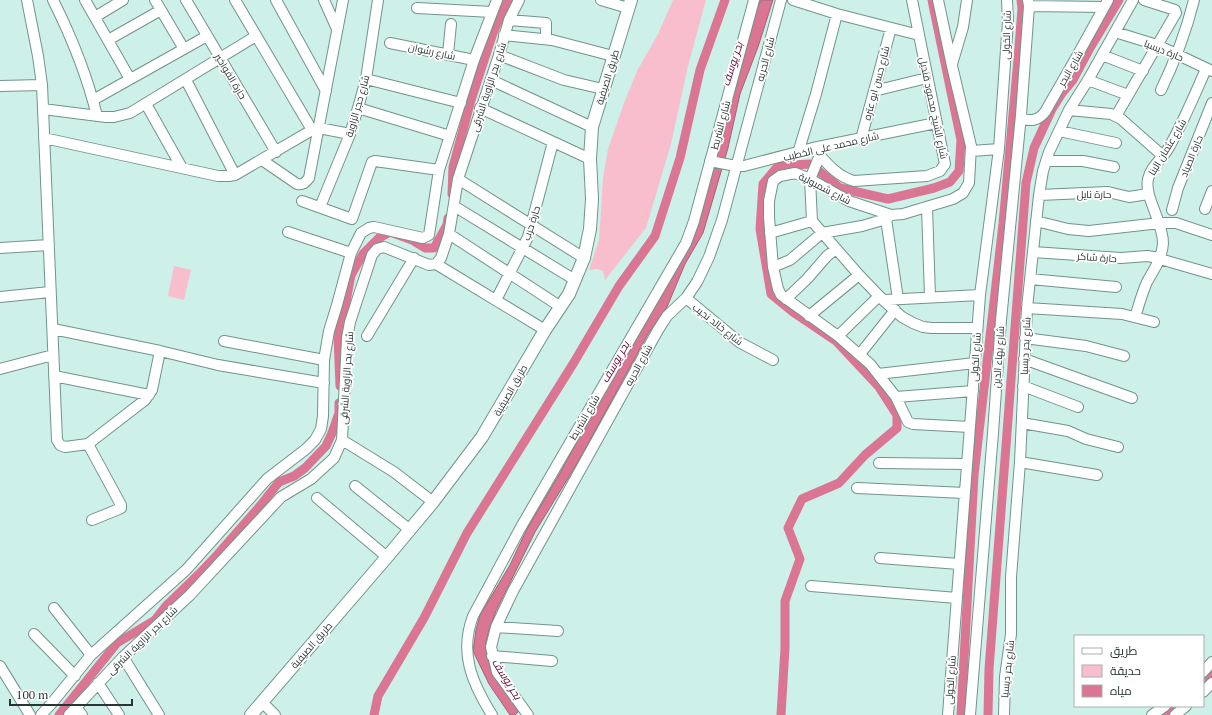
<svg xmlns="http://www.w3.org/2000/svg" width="1212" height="715" viewBox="0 0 1212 715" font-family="'PT Serif',Cairo,serif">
<rect width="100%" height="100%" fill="#cdf1e8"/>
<path fill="#f8becd" d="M673,0H706L688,66L671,144L646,228L605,280L603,271L597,269L589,270L599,240L603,178L608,149L624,103L637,71L658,34Z
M174,266L191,270L184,300L168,296Z"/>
<path fill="#da7594" stroke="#a56277" d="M761,0H773L758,47L740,94L728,148L703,233L685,264L667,307L648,334L578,462L535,532L496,611L489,630L486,642L488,660L498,678L520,710L515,715H510L489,684L473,651L476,630L480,615L510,565L527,529L560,473L611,378L623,364L640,325L684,254L748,28Z"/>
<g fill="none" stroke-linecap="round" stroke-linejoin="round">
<path stroke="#da7594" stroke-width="9" d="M452,194L453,167L471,100L493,33L508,0
M340,386L338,336L345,307L351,275L363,254L379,238L390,232L412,240L425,248H434L447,225L448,218
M1203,682L1212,673
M59,715L117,643L155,620L166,606L199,574L218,554L260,506L279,482L294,476L305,468L326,446L332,433L339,413V403
M374,715L378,696L424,618L467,533L573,364L619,286L655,236L680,158L700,70L725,0
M781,715L785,648V601L800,559L788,528L802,499L839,483L865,455L897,428V415L879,387L836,341L793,312L771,294L760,229L763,184L778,166L810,164L840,188L888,199L934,188L950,182L959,171L961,140L932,0
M961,715L974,475L1003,224L1018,60L1022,9L1021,0
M988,715L989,669L1026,183L1034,148L1052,109L1062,93L1073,80L1090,48L1119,0
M1165,715L1177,706"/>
<g stroke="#72938b" stroke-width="12">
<path id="minor" d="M27,0L38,56L42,85L57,440L60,445L65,447L88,444L145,400L152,390L160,351
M53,0C72,38 87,75 97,116
M85,0L130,79
M155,0L184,49
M186,0L276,152
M235,0L312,130
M276,0L326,91
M324,0L337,29
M601,0L628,8
M793,0L837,14L919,35
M938,0L952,66L971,146L969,183L963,193L953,199L903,214L891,215L849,201L810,179L795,173L780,176L773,181L769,201V217L773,267L778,289L781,295L838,336L870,364L896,397L908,422L913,424L970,427
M1029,6L1104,7
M417,8L492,12
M95,17L123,0
M509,20L546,23V39
M1115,32L1157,45L1212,71
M504,35L552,40L613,56
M108,40L161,10
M390,43L474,60
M448,54L451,24
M499,55L564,80L603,89
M1102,55L1143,71
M952,64L963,27L967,0
M366,79L461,103
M186,80L235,175
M491,80L592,127
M1088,80L1128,95
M0,86L42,85
M1161,90C1175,61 1186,32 1194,0
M874,91L927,78
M93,100L207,36
M146,104L182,168
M358,108L450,136
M480,108L590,159
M43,109L106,117H114L130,113L256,36
M1069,110L1111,114L1121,119L1163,156
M1116,116L1176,13L1175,10L1144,0
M1021,119C1031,121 1038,121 1045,112L1076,58L1108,0
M1059,131L1116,143
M44,138L218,176H229L235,175L312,130L319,128L350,134
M861,139L891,28
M813,148C825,161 836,176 854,181L927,176L940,171L945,164L912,0
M972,151L999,149
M798,153L816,94L837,14
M820,155L810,179L812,221L859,275L883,300L902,317L913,323L923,327L932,328H977
M262,160L297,184C303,185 305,183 309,178L343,0
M710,161L736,166H744L813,148L936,123
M1046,161H1083L1114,167
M458,179L584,258
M1039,195L1108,192L1129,197L1148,194
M302,201L352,219L372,162L375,161L439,170
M454,206L575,280
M320,207L350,134L358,108L366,79L378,0
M927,207L930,297
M1205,209L1212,191
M1172,210L1178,188L1212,103
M886,219L898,299
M1036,221L1068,229L1089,231L1160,223H1176L1212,235
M288,232L351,253
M770,233L812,221
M449,234L561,307
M0,248L49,245
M1033,252L1121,258L1147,256L1160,258
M1160,259L1212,274
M436,264L545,330
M773,267L790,260L822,233L862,226L886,219L891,215
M1030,279L1116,287
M0,297L50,292
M686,298L739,342L773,360
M786,299L807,279L827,256L836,249
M496,300L528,237L553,142
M883,300L980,295
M1027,308L1122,314L1154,322
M809,316L859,275
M1135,317C1139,305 1142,293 1147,282C1154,269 1162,259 1163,243C1163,221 1144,197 1148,179C1151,166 1162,159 1168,149C1183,123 1194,96 1206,69
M53,329L160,351L218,365L324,383
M367,336L414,258
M838,336L879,296
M1025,338L1086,346L1124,356
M224,341L324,360
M860,354L895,310
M1024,359L1132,398
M0,369L53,355
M878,374L975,363
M54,376L149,395
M1023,386L1078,407
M896,397L973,391
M1022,423L1068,431L1086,439L1118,447
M342,440L394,472L433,502
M88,444L121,505V508L119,509L92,520
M1020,462L1097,475
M879,463L967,464
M355,486L410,530
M857,488L965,493
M317,498L387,557
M880,558L959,564
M811,586L957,598
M54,608L91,655
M496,627L558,631
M34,634L75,676
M492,656L552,661
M123,657L159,715
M0,666L30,715
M1203,672L1212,662
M98,683L119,715
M1203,692L1212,683
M262,702L275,715
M76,707L82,715
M41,715L52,703L91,655L186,570L267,479L306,449L315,440L321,429L323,416L324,360L329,331L337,305L351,253L361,233L369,228L374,227L423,238L429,235L439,170L474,60L497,0
M69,715L123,657L190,595L281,497L311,479L334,458L342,440L347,338L350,322L372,255L377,249L384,247L429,265L436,264L441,258L449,234L458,179L499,55L509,20L519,0
M492,715C472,683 459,653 473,616L521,527L686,243L694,221L754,0
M528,715L497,672L491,647L496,627L513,591L658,330L667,316L686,298L697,282L709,257L722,220L781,0
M948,715L980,295L999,149L1008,21L1007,0
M970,715L993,433L1001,320L1021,115L1029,6L1028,0
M1004,715L1005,677L1011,634V577L1020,462L1027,308L1039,195L1043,171L1049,152L1069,110L1088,80L1133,0
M1152,715L1165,706
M1175,715L1186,706"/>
</g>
<g stroke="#72938b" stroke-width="14">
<path id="tertiary" d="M251,715L387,557L433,502L482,437L545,330L569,294L584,258L590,229L592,199L590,159L592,127L631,0"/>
</g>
<use href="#minor" stroke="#fff" stroke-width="10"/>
<use href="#tertiary" stroke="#fff" stroke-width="12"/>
</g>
<g text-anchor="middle" stroke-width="3.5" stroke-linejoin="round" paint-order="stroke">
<g font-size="10" fill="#283633" stroke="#fff">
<text transform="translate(1006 35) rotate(-88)" y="4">شارع الخولى</text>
<text transform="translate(1164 50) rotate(22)" y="4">حارة ديسيا</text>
<text transform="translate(432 51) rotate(12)" y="4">شارع رشوان</text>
<text transform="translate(765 59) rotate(-75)" y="4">شارع الحريه</text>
<text transform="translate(1070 68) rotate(-60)" y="4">شارع البحر</text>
<text transform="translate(231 76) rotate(59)" y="4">حارة الفواخير</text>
<text transform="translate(607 77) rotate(-73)" y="4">طريق الصيفية</text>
<text transform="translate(876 83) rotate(-75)" y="4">شارع حسن ابو عتره</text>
<text transform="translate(488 87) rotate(-72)" y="4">شارع بحر الزاوية الشرقى</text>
<text transform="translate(357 106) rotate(-74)" y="4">شارع حجر الزاوية</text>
<text transform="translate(934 108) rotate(78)" y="4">شارع الشيخ محمود قنديل</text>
<text transform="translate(720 125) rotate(-75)" y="4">شارع الشريط</text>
<text transform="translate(831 146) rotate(-13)" y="4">شارع محمد على الخطيب</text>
<text transform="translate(1167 147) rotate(-59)" y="4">شارع عثمان البنا</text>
<text transform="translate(1191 156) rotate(-68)" y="4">حارة الصياد</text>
<text transform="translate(825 188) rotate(27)" y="4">شارع شمبولية</text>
<text x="1094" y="198">حارة نايل</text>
<text transform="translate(531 223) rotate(-72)" y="4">حارة حرب</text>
<text transform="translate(1097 257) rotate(4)" y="4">حارة شاكر</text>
<text transform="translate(718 324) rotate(38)" y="4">شارع خالد نجيب</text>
<text transform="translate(1025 346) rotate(-87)" y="4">شارع بحر ديسيا</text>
<text transform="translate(975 357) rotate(-86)" y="4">شارع الخولى</text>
<text transform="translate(998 357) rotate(-86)" y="4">شارع بهاء الدين</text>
<text transform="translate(638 365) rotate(-61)" y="4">شارع الحريه</text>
<text transform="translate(346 378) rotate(-86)" y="4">شارع بحر الزاوية الشرقى</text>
<text transform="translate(510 390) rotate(-60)" y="4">طريق الصيفية</text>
<text transform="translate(584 417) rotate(-60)" y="4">شارع الشريط</text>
<text transform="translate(142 640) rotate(-44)" y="4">شارع بحر الزاوية الشرقى</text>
<text transform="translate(311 645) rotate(-49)" y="4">طريق الصيفية</text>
<text transform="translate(1007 669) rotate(-84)" y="4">شارع بحر ديسيا</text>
<text transform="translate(950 680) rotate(-86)" y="4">شارع الخولى</text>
</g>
<g font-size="11" font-style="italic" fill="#640531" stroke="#fff">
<text transform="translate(732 64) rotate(-72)" y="4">بحر يوسف</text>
<text transform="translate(615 362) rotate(-60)" y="4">بحر يوسف</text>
<text transform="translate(507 679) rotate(58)" y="4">بحر يوسف</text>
</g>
</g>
<rect x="1074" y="635" width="130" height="72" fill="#ffffff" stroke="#a9afad"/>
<rect x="1082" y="648" width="20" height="6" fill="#ffffff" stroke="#a9afad"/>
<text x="1110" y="655" font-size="12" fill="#283633">طريق</text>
<rect x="1082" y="665" width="20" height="12" fill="#f8becd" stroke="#a9afad"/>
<text x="1110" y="675" font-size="12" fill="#283633">حديقة</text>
<rect x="1082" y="685" width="20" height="12" fill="#da7594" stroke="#a9afad"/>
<text x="1110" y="695" font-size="12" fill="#283633">مياه</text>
<path d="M10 699v6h122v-6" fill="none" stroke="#283633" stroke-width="2"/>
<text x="16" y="699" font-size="12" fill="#283633" stroke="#ffffff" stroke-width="3" paint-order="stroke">100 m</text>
</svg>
